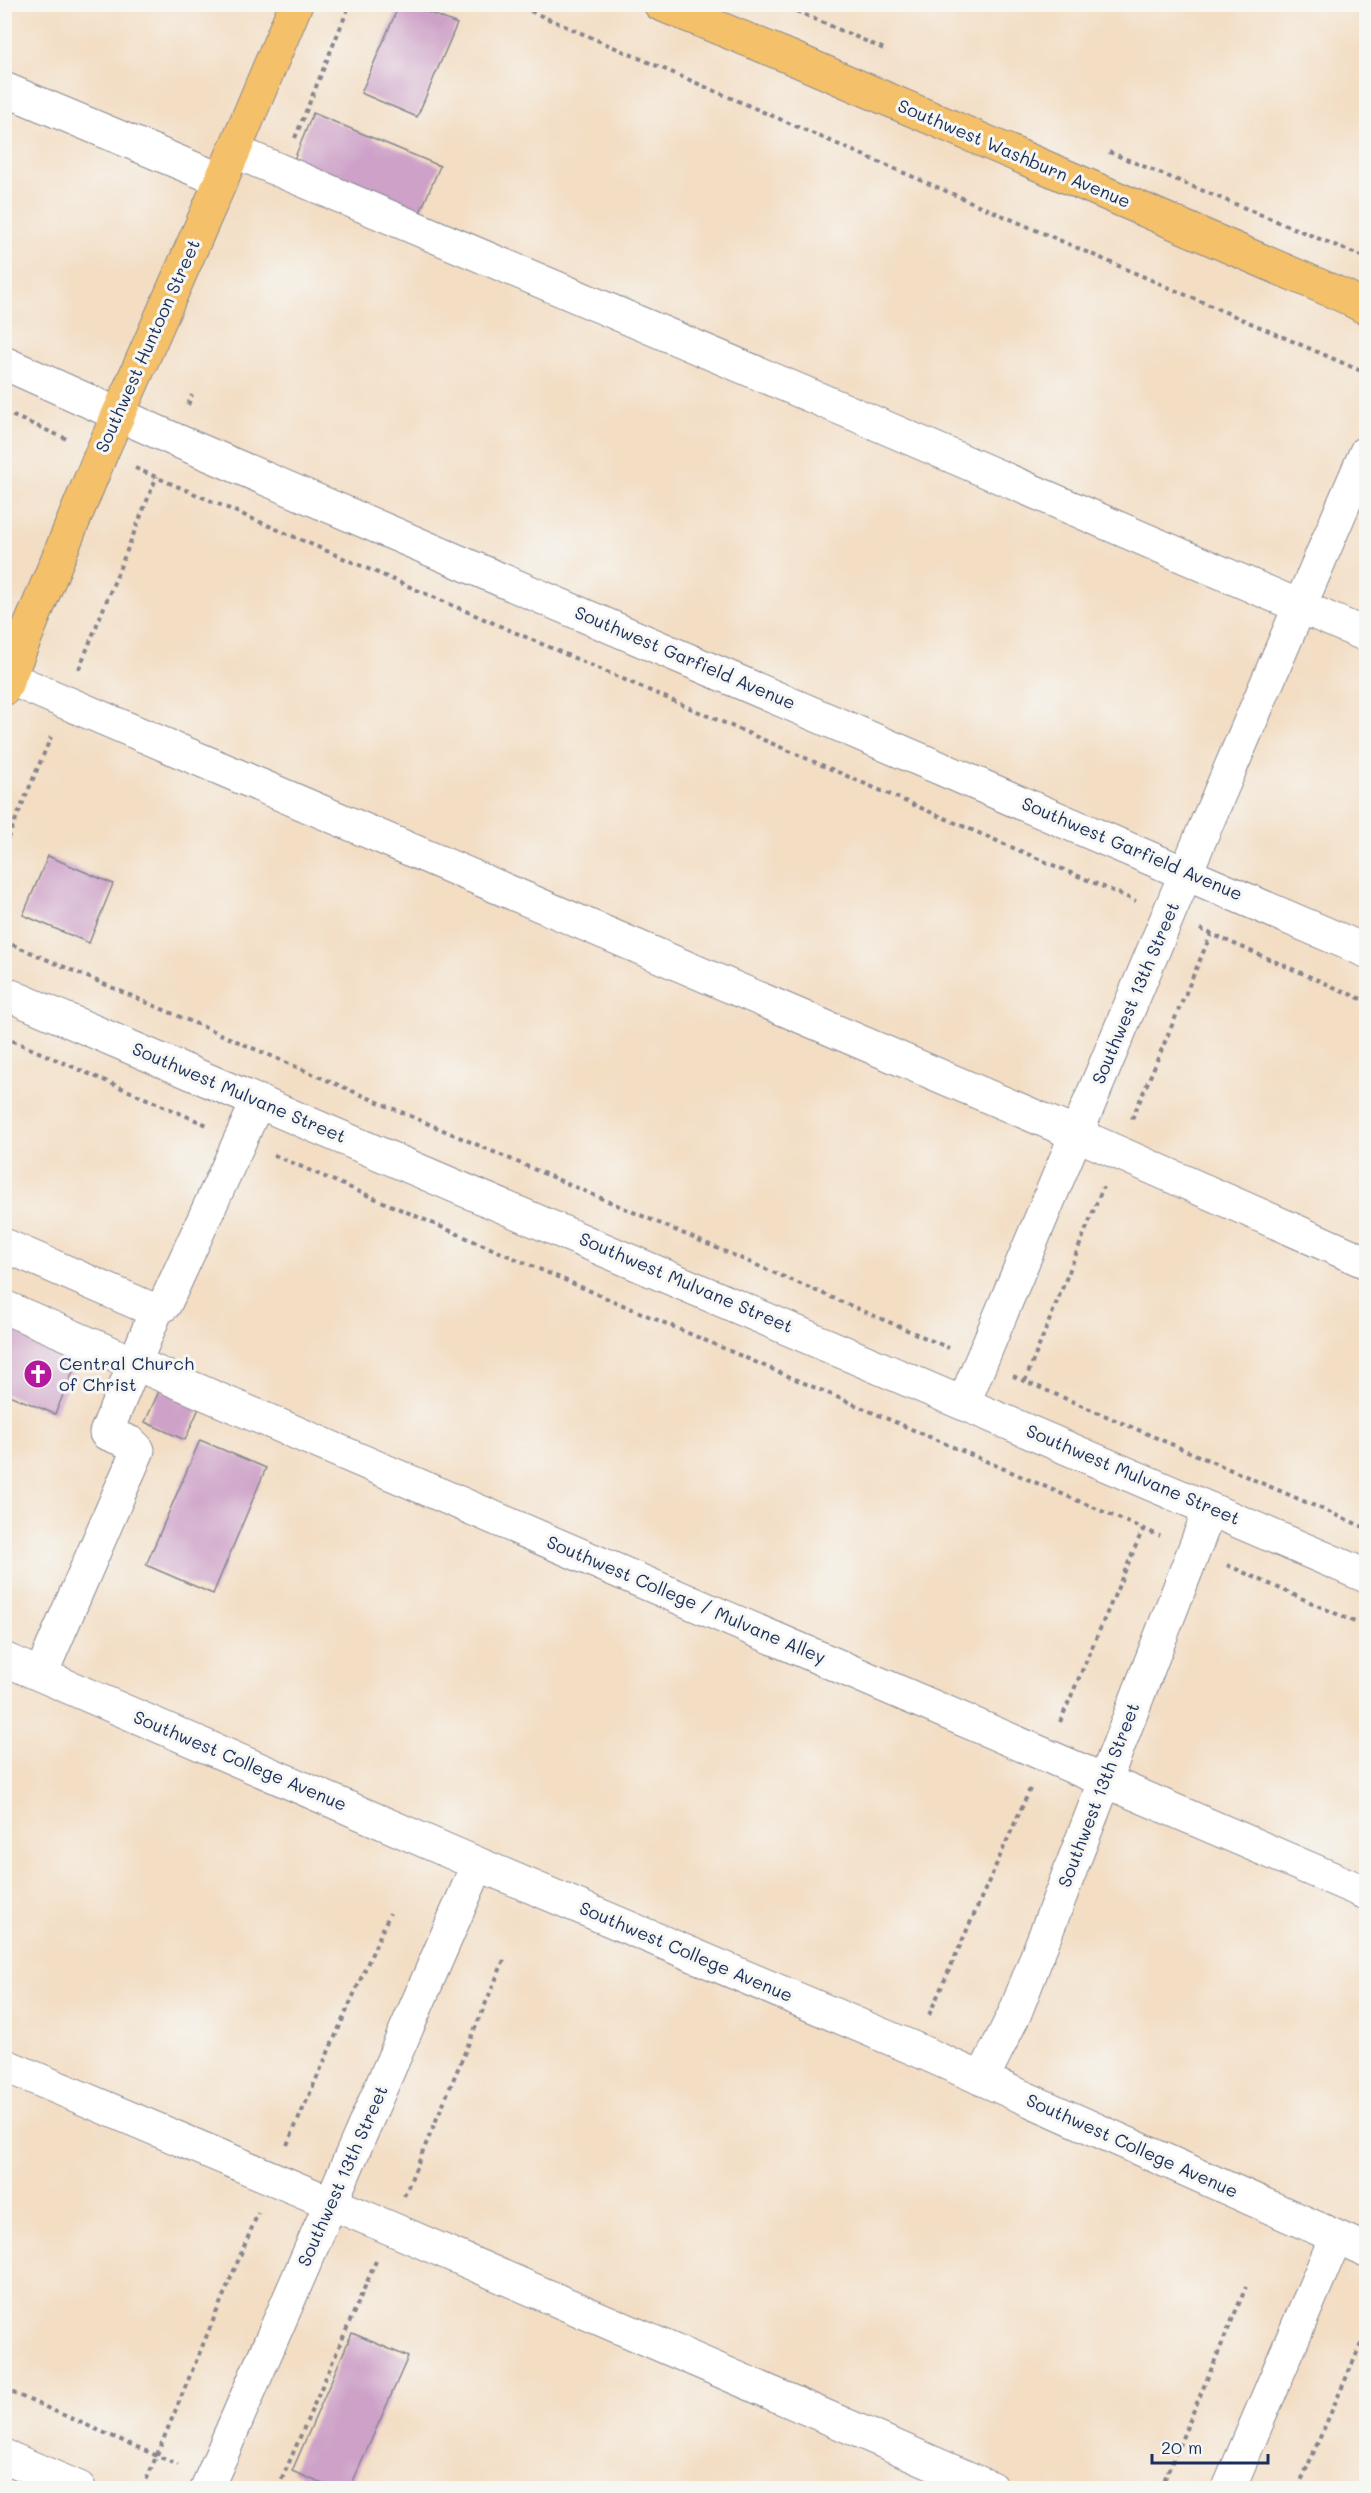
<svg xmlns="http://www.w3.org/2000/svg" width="1371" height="2493" viewBox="0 0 1371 2493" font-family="Mali,sans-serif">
<rect width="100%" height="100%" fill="#f6f6f2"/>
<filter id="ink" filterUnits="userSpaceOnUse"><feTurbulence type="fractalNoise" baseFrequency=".0167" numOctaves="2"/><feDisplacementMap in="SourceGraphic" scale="12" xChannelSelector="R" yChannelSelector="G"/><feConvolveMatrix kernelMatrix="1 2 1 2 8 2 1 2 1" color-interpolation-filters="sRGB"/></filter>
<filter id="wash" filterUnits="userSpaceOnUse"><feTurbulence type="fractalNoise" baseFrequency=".008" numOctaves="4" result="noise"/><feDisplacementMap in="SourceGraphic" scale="24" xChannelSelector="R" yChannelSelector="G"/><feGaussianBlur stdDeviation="1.35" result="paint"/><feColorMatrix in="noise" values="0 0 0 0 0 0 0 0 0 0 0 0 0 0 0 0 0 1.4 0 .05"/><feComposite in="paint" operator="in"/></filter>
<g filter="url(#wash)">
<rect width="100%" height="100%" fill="#f3ddc3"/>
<g id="blocks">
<path fill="#cda1c8" d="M399,5H410L457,24L417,117L361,93Z
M313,113L440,166L419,215L293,162Z
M48,856L113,884L89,943L23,915Z
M4,1323L80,1355L55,1414L4,1393Z
M160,1389L200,1406L185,1440L145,1422Z
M200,1440L266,1468L213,1594L146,1565Z
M352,2333L408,2357L350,2488H332L292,2471Z"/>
</g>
</g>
<g filter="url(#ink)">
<use href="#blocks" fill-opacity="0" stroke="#878690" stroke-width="1.5"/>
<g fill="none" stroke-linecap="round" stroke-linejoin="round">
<g stroke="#878690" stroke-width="35">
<path id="minor" d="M4,89L221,180
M234,151L861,417L1366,635
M4,363L173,439L1366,951
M4,676L1076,1134L1366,1262
M4,993L1366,1576
M4,1245L156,1311L165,1304L258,1101
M4,1307L1366,1893
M964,1402L1203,832L1366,452
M4,1659L478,1864L913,2048L1366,2250
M41,1674L138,1450L131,1443L106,1433L156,1311
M4,2065L390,2228L991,2488
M982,2079L1015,2013L1210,1509
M4,2456L79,2488
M207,2488L478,1864
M1229,2488L1336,2237"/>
</g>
<g stroke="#878690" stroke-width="35">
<path id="major" d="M660,4L792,58L1346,297L1366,308
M4,689L101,454L234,151L296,4"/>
</g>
<path stroke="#878690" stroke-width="4" stroke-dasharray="4.5 4.5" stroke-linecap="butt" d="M514,4L1366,373
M780,4L884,49
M295,138L350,4
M1109,152L1366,258
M188,405L192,395
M4,412L67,439
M135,468L1136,901
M79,669L157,476
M4,847L51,737
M1200,929L1366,1001
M4,941L949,1348
M4,1037L207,1125
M1132,1119L1211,934
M274,1155L1160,1536
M1013,1376L1366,1528
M1025,1381L1103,1187
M1227,1565L1366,1627
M1060,1722L1143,1529
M929,2015L1030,1789
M287,2145L390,1913
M404,2196L504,1960
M4,2389L178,2465
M143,2488L258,2213
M278,2488L376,2261
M1161,2488L1246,2287
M1298,2488L1364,2337"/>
<use href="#minor" stroke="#fff" stroke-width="33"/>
<use href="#major" stroke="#f4c16a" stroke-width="33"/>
</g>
</g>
<defs>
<g id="church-disc" transform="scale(1.5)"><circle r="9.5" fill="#b5179e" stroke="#f6f6f2"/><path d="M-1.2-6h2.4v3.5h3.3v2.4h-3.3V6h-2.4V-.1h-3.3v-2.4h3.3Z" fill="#fff"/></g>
</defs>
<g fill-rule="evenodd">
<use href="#church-disc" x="38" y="1374"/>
</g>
<g text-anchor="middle" stroke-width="6" stroke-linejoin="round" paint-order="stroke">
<g font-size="18" fill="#1b2f5e" stroke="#f6f6f2">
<text transform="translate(1014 154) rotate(23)" y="6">Southwest Washburn Avenue</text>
<text transform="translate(148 346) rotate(-66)" y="6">Southwest Huntoon Street</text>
<text transform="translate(685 658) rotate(23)" y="6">Southwest Garfield Avenue</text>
<text transform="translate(1132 849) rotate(23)" y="6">Southwest Garfield Avenue</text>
<text transform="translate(1136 993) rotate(-67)" y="6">Southwest 13th Street</text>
<text transform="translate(239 1093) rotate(23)" y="6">Southwest Mulvane Street</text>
<text transform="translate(686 1283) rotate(23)" y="6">Southwest Mulvane Street</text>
<text transform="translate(1133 1475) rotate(23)" y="6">Southwest Mulvane Street</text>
<text transform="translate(686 1600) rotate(23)" y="6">Southwest College / Mulvane Alley</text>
<text transform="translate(240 1761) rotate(23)" y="6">Southwest College Avenue</text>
<text transform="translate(1099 1795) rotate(-69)" y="6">Southwest 13th Street</text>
<text transform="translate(686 1952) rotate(23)" y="6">Southwest College Avenue</text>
<text transform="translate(1132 2146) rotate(24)" y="6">Southwest College Avenue</text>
<text transform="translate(343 2176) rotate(-66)" y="6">Southwest 13th Street</text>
</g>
<g font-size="18" fill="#1b2f5e" stroke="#f6f6f2" text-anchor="start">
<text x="59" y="1370">Central Church<tspan x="59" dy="21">of Christ</tspan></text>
</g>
</g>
<rect width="1371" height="2493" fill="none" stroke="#f6f6f2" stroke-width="24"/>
<path d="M1152 2454v9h116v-9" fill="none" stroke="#1b2f5e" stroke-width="3"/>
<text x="1161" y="2454" font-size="18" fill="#1b2f5e" stroke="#f6f6f2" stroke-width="4.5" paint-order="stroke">20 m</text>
</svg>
